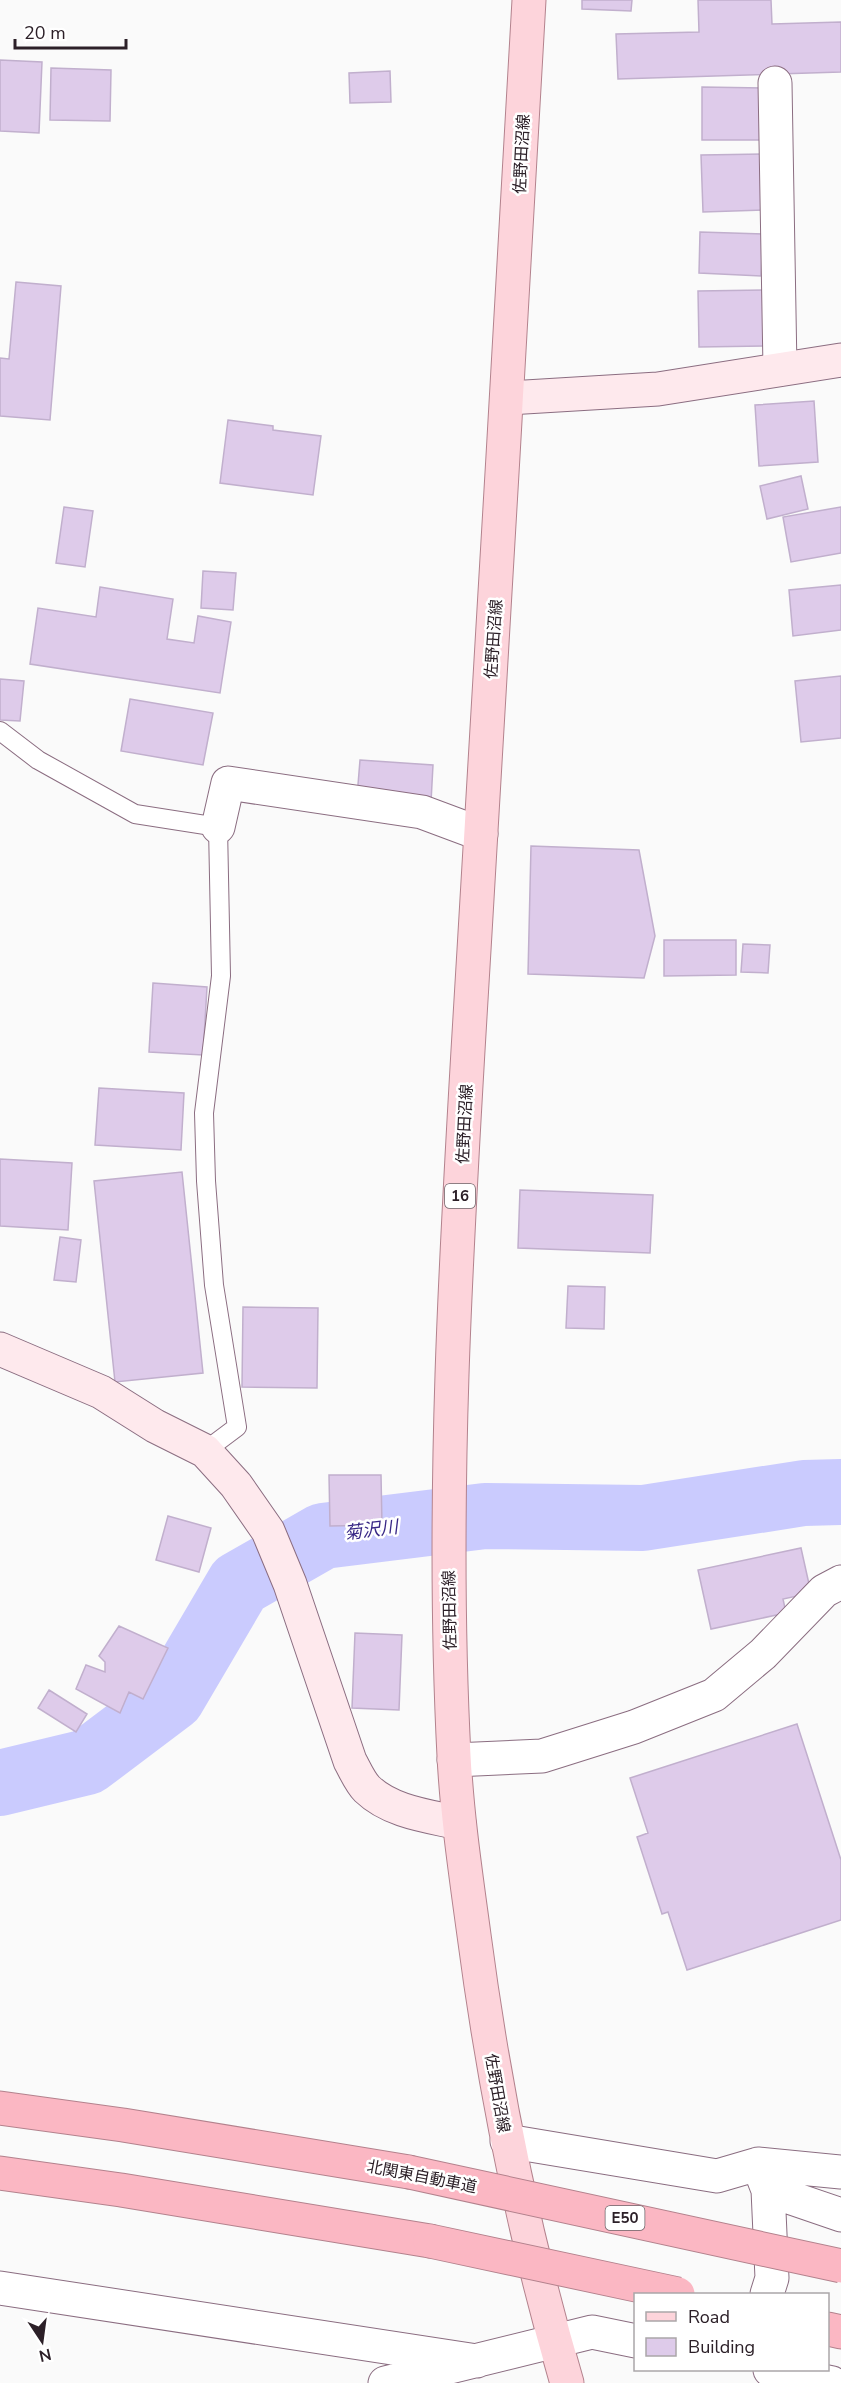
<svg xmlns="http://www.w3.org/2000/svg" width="841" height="2383" viewBox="0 0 841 2383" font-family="'Nunito Sans','Noto Sans JP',sans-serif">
<rect width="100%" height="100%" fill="#fafafa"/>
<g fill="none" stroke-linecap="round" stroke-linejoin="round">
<path stroke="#cacbfe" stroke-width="66" d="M0,1783L87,1762L172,1698L239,1584L323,1536L485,1516L643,1518L804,1493L841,1492"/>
</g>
<path fill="#decbea" stroke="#c1afcd" stroke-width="1.5" d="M582,0H632L631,11L582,9Z
M698,0H771L772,24L841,22V72L618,79L616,34L699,32Z
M0,60L42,62L39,133L0,131Z
M51,68L111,70L110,121L50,120Z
M390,71L391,102L350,103L349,73Z
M702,87L764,88V140H702Z
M766,154L767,210L703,212L701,155Z
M700,232L763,234L761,276L699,273Z
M16,282L61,286L50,420L0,416V358L9,359Z
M769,290L770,346L699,347L698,291Z
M814,401L818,462L759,466L755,405Z
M228,420L273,426V430L321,436L313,495L220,483Z
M801,476L808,509L767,519L760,486Z
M64,507L93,511L85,567L56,563Z
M841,507V553L791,562L783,517Z
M203,571L236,573L233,610L201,608Z
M841,585V630L793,636L789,590Z
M100,587L173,599L167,639L194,643L198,616L231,622L220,693L30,664L38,608L96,617Z
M841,676V738L801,742L795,681Z
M0,679L24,681L20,721L0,720Z
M130,699L213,713L203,765L121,751Z
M360,760L433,765L431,802L357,797Z
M531,846L639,850L655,936L644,978L528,974Z
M664,940H736V975L664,976Z
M743,944L770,945L768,973L741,972Z
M153,983L207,987L203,1055L149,1052Z
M99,1088L184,1093L181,1150L95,1145Z
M0,1159L72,1163L68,1230L0,1226Z
M182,1172L203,1373L115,1382L94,1181Z
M520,1190L653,1195L650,1253L518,1248Z
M60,1237L81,1240L76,1282L54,1280Z
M568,1286L605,1287L604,1329L566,1328Z
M243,1307L318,1308L317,1388L242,1387Z
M329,1475H381L382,1525L330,1526Z
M168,1516L211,1528L199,1572L156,1560Z
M801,1548L811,1593L783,1599L786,1613L711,1629L698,1570Z
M119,1626L168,1648L143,1699L129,1692L120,1713L76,1689L86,1665L105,1672V1662L99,1656Z
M355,1633L402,1635L399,1710L352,1708Z
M49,1690L87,1714L76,1732L38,1708Z
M797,1724L841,1860V1920L687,1970L668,1912L662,1914L637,1837L648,1833L630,1778Z"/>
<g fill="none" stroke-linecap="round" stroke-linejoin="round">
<g stroke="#8b6d81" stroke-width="20">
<path id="lane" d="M0,731L38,760L135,814L218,827L221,976L204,1113L206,1181L214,1285L237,1427L205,1451"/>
</g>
<g stroke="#8b6d81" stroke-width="35">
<path id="street" d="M775,83L780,369
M218,827L228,783L422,812L481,834
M454,1760L542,1756L634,1727L714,1695L763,1654L824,1591L841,1582
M507,2141L717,2176L758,2164L841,2172
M758,2164L768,2190L772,2278L767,2294
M768,2190L841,2215
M0,2288L477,2361
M770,2370L832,2383
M385,2383L592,2332L636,2341"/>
</g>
<g stroke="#8b6d81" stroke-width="35">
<path id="secondary" d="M508,398L658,389L841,360
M0,1349L101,1392L155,1426L205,1451L236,1485L268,1531L290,1584L350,1761C355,1770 360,1782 367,1789C391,1812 428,1816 459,1823"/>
</g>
<g stroke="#b3828d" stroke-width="35">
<path id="primary" d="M529,0C512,317 492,633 474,950C458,1218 440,1487 454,1756C457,1816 466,1876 474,1935C494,2087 524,2236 567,2383"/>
</g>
<g stroke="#b3828d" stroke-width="35">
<path id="highway" d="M0,2108L123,2125L409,2172
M0,2173L121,2190L430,2241
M828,2329L841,2332"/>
</g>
<use href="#lane" stroke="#fff" stroke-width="18"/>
<use href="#street" stroke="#fff" stroke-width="33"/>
<use href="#secondary" stroke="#fee9ed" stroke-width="33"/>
<use href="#primary" stroke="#fdd4db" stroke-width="33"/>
<use href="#highway" stroke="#fbb7c3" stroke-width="33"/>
<g stroke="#b3828d" stroke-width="35" stroke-linecap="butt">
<path id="highway-bridge" d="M409,2172L841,2266
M430,2241L678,2294"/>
</g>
<use href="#highway-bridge" stroke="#fbb7c3" stroke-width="33"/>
</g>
<g text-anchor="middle" stroke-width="5" stroke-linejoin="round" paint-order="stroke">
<g fill="#fff" stroke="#6b6368" stroke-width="1.5">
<rect x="445" y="1184" width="30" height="24" rx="4.5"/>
<rect x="605.5" y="2206" width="39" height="24" rx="4.5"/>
</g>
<g font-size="15" font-weight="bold" fill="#2c2028">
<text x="460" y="1201">16</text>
<text x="625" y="2223">E50</text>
</g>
<g font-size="16" fill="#2c2028" stroke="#fff">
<text transform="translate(521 154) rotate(-87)" y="6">佐野田沼線</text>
<text transform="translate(493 639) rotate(-86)" y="6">佐野田沼線</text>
<text transform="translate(464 1124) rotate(-87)" y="6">佐野田沼線</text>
<text transform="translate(449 1610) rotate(-91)" y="6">佐野田沼線</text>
<text transform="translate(498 2093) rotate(80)" y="6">佐野田沼線</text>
<text transform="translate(422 2176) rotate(11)" y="6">北関東自動車道</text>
</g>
<g font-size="18" font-style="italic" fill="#392886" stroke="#fff">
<text transform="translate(371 1530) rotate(-7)" y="6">菊沢川</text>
</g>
</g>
<rect x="634" y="2293" width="195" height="78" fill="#ffffff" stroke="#aba6a9" stroke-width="1.5"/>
<rect x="646" y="2312" width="30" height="9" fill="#fdd4db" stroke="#aba6a9" stroke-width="1.5"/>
<text x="688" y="2323" font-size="18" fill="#2c2028">Road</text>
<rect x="646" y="2338" width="30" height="18" fill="#decbea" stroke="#aba6a9" stroke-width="1.5"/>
<text x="688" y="2353" font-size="18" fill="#2c2028">Building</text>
<g transform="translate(42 2341) rotate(167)" stroke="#ffffff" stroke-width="4.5" paint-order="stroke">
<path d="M0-4.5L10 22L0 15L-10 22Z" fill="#2c2028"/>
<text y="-9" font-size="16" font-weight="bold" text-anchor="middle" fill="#2c2028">N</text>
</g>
<path d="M15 39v9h111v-9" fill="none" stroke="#2c2028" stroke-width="3"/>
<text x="24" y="39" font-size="18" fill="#2c2028" stroke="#ffffff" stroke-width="4.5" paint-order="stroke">20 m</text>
</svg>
